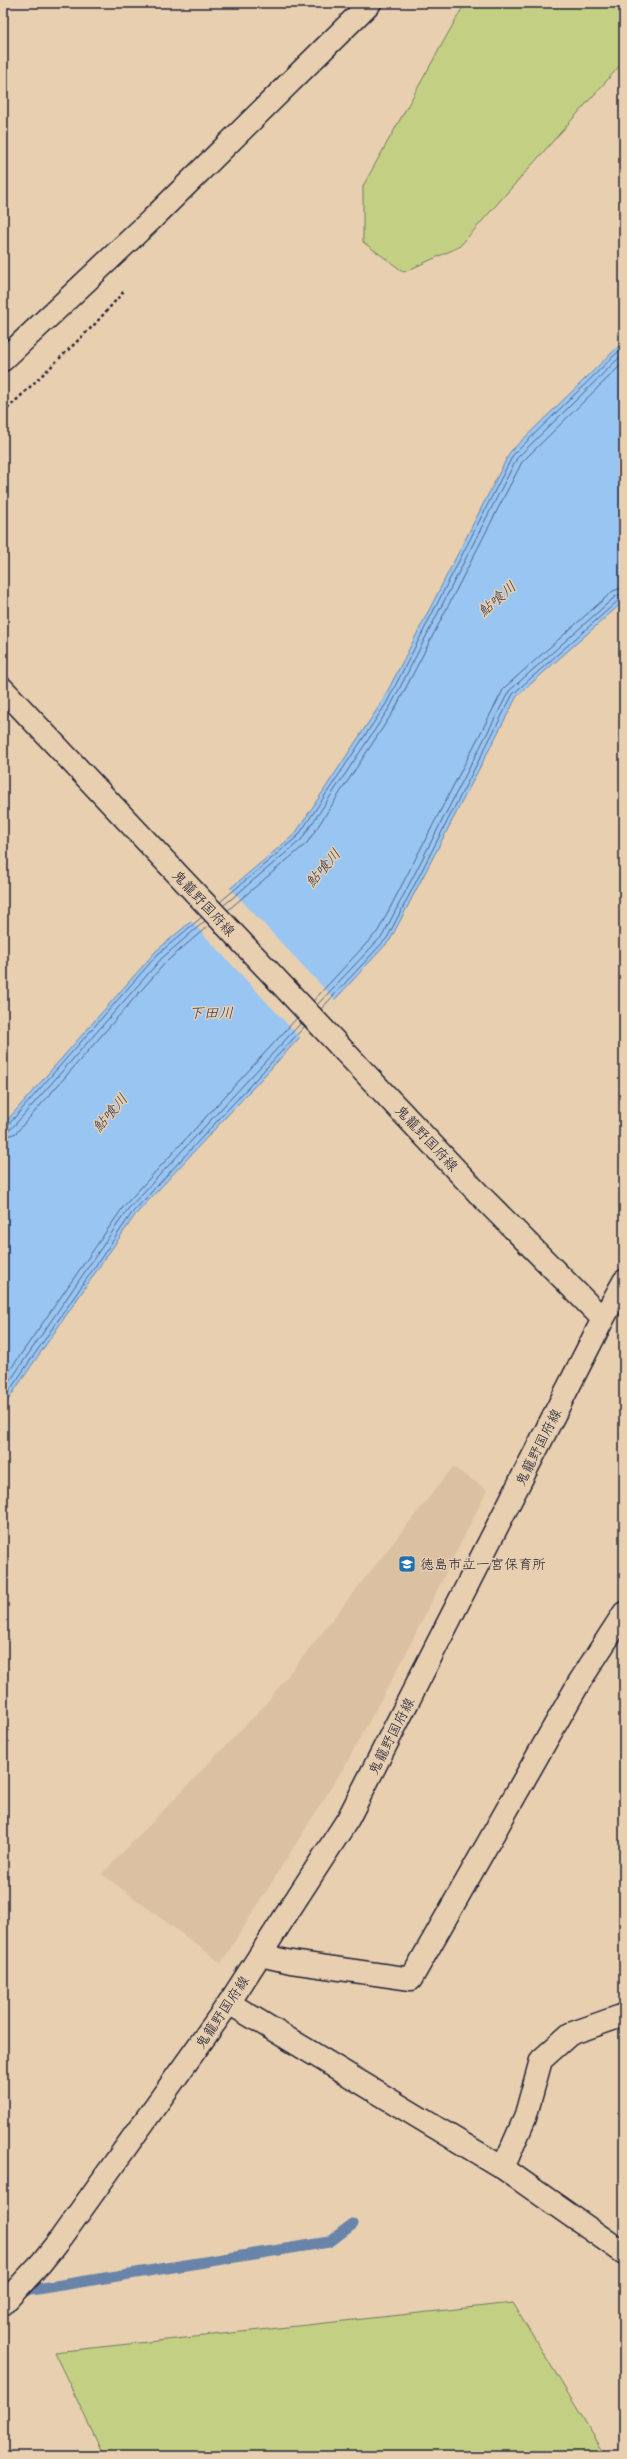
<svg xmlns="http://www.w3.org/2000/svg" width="627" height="2459" viewBox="0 0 627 2459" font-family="'Indie Flower','Klee One',sans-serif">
<rect width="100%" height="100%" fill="#e7cfaf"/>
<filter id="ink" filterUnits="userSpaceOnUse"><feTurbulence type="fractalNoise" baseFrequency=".025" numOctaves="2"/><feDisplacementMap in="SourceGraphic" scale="8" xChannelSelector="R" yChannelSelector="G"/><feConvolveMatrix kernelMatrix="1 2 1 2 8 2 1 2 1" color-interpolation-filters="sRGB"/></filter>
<g filter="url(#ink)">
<path fill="#dbc0a2" d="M453,1467L487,1490L403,1659L346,1764L221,1963L102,1874L264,1706Z"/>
<path fill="#c3d084" stroke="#727960" d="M465,3H624V61L459,247L404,272L363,242V186Z
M513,2303L606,2456H104L54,2352Z"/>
<path fill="#98c5f2" stroke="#6984a9" d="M624,341V601L517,696L390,940L135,1215L3,1407V1125L156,951L295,834L382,702L510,452Z"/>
<path fill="#e7cfaf" d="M229,887L336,1001L301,1039L190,920Z"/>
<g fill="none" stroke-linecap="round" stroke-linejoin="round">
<path stroke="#516384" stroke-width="1" d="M220,902L298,836L386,704L513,455L624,346
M224,905L301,840L390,707L517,458L624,353
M228,910L307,843L395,709L522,462L624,362
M313,1001L378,931L504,688L613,591L624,587
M317,1005L383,935L509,691L616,596L624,593
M321,1009L387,938L513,694L620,599L624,598
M3,1127L8,1125L158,954L202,917
M3,1132L12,1128L162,958L205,921
M3,1138L16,1133L166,962L209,925
M3,1380L124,1206L297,1018
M3,1391L128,1209L301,1023
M3,1400L132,1213L305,1026"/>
<path stroke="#6984a9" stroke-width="11" d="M18,2292L329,2242L353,2224"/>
<g stroke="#22223b" stroke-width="25">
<path id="street" d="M3,360L151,220L370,3
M260,1955L291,1962L411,1979L580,1681L624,1613
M229,2003L503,2168L624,2253
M503,2168L525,2118L541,2060L570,2034L624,2015"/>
</g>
<g stroke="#22223b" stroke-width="25">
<path id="secondary" d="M3,689L478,1193L603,1319L348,1819L229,2003L61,2238L41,2263L3,2304
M603,1319L624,1281"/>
</g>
<path stroke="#22223b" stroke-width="2.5" stroke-dasharray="3 3" stroke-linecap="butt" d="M3,413L95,324L125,290"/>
<use href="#street" stroke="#e7cfaf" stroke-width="22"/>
<use href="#secondary" stroke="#e7cfaf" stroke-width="22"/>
</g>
</g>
<defs>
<g id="school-square" transform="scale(0.9)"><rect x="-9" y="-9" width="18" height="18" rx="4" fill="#1f6fb2" stroke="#e7cfaf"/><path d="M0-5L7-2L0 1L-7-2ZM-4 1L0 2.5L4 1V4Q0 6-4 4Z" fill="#fff"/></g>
</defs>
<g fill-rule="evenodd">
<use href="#school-square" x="407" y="1564"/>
</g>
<g text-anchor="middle" stroke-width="3" stroke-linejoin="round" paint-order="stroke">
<g font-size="14" fill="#22223b" stroke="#e7cfaf">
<text transform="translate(204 903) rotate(47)" y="5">鬼籠野国府線</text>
<text transform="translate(427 1138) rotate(47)" y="5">鬼籠野国府線</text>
<text transform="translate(538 1447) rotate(-63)" y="5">鬼籠野国府線</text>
<text transform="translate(391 1736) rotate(-63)" y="5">鬼籠野国府線</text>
<text transform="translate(222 2012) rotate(-56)" y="5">鬼籠野国府線</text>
</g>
<g font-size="14" fill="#22223b" stroke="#e7cfaf" text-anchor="start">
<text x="420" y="1569">徳島市立一宮保育所</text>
</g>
<g font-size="15" font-style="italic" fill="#343a56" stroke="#e7cfaf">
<text transform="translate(497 599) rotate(-41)" y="5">鮎喰川</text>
<text transform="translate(323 868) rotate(-49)" y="5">鮎喰川</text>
<text x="211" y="1018">下田川</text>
<text transform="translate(110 1113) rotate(-49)" y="5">鮎喰川</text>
</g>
</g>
<rect width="627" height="2459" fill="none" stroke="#e7cfaf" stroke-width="16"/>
<rect x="8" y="8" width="611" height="2443" fill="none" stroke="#22223b" stroke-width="1.5" filter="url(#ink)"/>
</svg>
